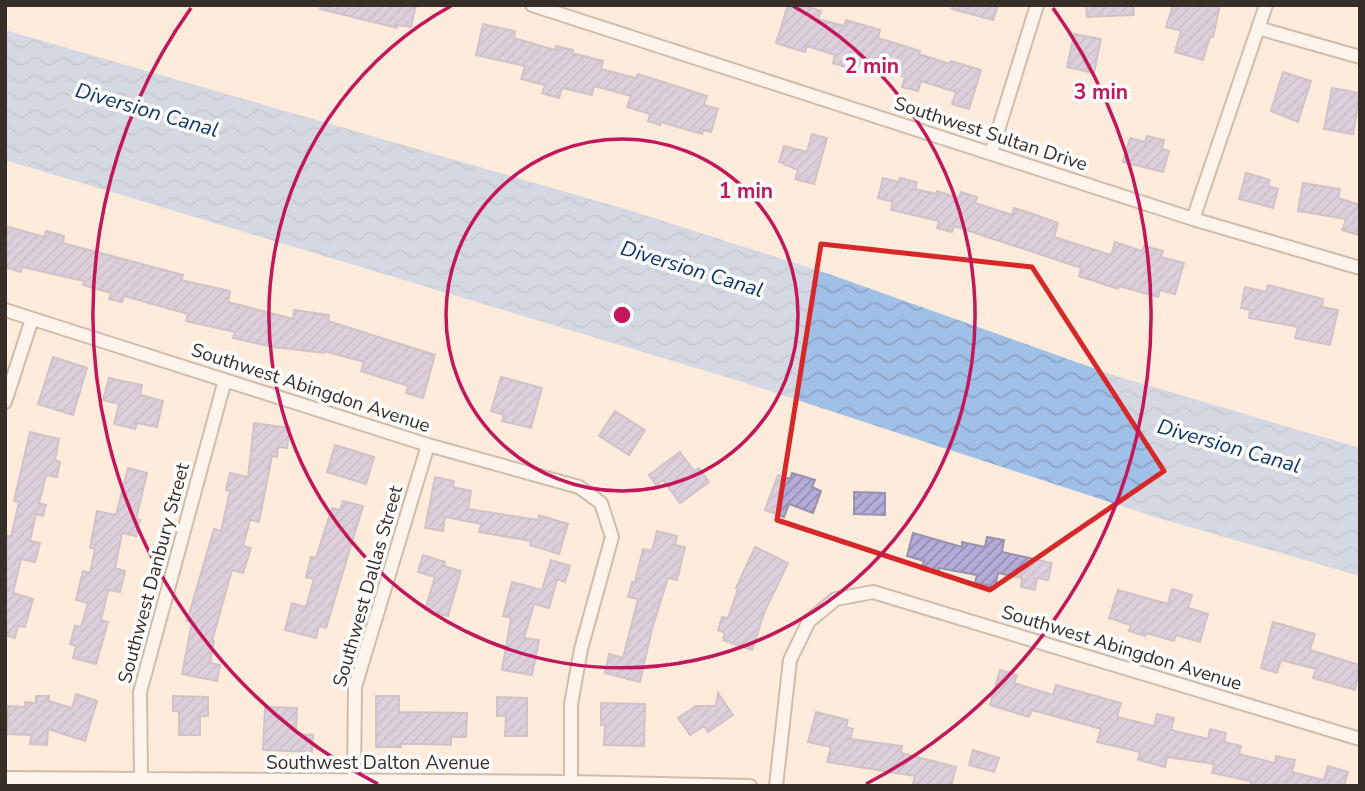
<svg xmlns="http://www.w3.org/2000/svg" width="1365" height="791" viewBox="0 0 1365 791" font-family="'Nunito Sans',sans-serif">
<defs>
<pattern id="water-waves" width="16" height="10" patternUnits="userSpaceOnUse" patternTransform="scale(1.75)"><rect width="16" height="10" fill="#a1c0e8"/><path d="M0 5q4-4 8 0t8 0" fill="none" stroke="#8ba5c7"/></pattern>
<pattern id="building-hatch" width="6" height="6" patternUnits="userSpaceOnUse" patternTransform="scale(1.75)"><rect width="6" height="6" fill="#b4abd9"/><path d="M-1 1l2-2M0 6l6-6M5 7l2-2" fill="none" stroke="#938cb0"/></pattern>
</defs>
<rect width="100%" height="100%" fill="#feebdc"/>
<path fill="url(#water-waves)" d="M5,30L632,211L829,274L1113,375L1360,448V576L1155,517L736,380L5,160Z"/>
<path fill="url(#building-hatch)" stroke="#9893ac" stroke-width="2" d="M320,5H416L411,27L397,25V28L320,9Z
M788,5H803L821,11L818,19L844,26L846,20L880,30L878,38L920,51L919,54L950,64L951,61L981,70L969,109L952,104L956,92L921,81L918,91L902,87L905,77L859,63L857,71L833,63L835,55L807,46L805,52L776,43Z
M952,5H998L993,20L952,9Z
M1086,5H1133L1134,15L1087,17Z
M1173,5H1220L1213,37H1210L1203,60L1175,52L1181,31L1166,27Z
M483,24L515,31L514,38L555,50L556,46L573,50L572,53L603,61L601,69L636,78L638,74L707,96L704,105L718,109L711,132L703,130L702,134L660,122V125L648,121L650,114L627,107L631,96L594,86L592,95L562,88L559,98L542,93L545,85L521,79L525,66L476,55Z
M1074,34L1101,39L1094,73L1067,67Z
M1283,72L1311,81L1298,122L1271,111Z
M1332,88L1360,93L1353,134L1324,129Z
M812,134L827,138L814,184L795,179L798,170L779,162L784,146L807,152Z
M1147,136L1164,140L1162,149L1169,151L1163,172L1123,162L1130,138L1145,142Z
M1246,173L1270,180L1268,186L1278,189L1273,208L1239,199Z
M883,178L899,182L900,178L917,182L915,189L936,194L937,191L959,198L961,192L977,197L975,203L1012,215L1014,208L1030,213L1058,223L1054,237L1111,255L1115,242L1142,251L1144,246L1163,251L1161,257L1184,263L1175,294L1160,290L1158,297L1119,286L1118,289L1079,276L1081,268L954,226L952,232L937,228L939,221L891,210L893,202L878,198Z
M1303,183L1340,189L1338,198L1360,205L1358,235L1342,230L1346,219L1298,211Z
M5,226L44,237L46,231L64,236L63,243L183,275L181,280L230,291L228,302L293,319L294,310L329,315L328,321L435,355L423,398L406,393L408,386L361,371L364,362L324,351V353L273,347L233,338L235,332L186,321L188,314L124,296L122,302L109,299L111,293L83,285L84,281L22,267L21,272L5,267Z
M1268,285L1323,299L1322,307L1338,310L1330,345L1295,338L1298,327L1249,318L1250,310L1241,308L1245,287L1266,292Z
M53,357L87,368L73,415L38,404Z
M501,377L542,388L531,428L502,421L504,415L491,411Z
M109,378L142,385L140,395L163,401L157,427L137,423L135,429L114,424L119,404L103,400Z
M615,411L645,430L629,455L599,436Z
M254,423L290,428L287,448L278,447L277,457L272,456L259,522L250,520L243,546L251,548L243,573L232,570L212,641H214L210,663L220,665L217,681L182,674L192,622L187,621L214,529L221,531L230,491L226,490L230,473L248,477Z
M30,432L59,439L55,460L60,462L57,477L46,475L39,503L46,505L43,516L36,514L30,541L40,543L35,562L21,559L13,593L33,599L25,627L18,626L15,638L5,635V535L11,537L19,502L14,501Z
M335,445L374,457L366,484L327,472Z
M680,452L694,471L699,468L709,482L680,503L663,480L656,485L649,475Z
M128,468L147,473L136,519L140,520L136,536L122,533L115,568L125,571L120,592L108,590L101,620L108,622L96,664L73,658L76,646L70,644L75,626L81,627L88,603L76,600L83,571L90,573L95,549L90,548L97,511L116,515Z
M792,473L815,480L812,487L821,491L813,513L789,504L784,517L765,510L778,475L790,479Z
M435,477L454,481L453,487L471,491L468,509L538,520L539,515L568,524L559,554L530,545L531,541L479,532L481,524L445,517L443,531L425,528Z
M854,492L885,493V515L854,514Z
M343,501L363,506L326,628L319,626L316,638L285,630L292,603L306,607L314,579L306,577L311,557L316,558L332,508L340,510Z
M657,531L677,536L675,545L685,547L677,580L668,578L652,629L640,682L605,673L609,654L623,658L638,599L628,597L632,582H635L643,549L652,551Z
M913,533L962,547V542L985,547L987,537L1004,540L1002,552L1052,563L1048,580L1037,578L1035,590L1021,587L1022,578L998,573L995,587L975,583L977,575L939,568L938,574L921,570L924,561L907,556Z
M755,547L788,563L764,613L752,650L723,640L725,633L718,630L722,617L728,618L738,589L736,588Z
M423,555L445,562L444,566L461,571L448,616L425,610L435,577L418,572Z
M551,560L570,566L565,582L557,579L549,608L534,604L524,638L539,640L532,675L502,670L511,618L503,616L512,582L542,590Z
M1172,589L1192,595L1188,608L1208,614L1200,642L1176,635L1174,641L1146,633L1145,636L1129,631L1131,625L1109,618L1118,590L1168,604Z
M1273,622L1315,634L1310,650L1360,665L1355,690L1313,678L1316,669L1281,660L1277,673L1261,668Z
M1000,670L1017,675L1014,683L1053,695L1056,685L1121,703L1117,717L1154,726L1157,714L1174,718L1171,730L1208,739L1210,729L1226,733L1224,742L1241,746L1239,754L1275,763L1276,756L1295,760L1292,772L1324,780L1328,766L1348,772L1344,786H1250L1251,781L1212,773L1214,764L1167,757L1165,767L1138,760L1140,752L1097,742L1101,729L1032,710L1029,717L990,705Z
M718,693L733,715L708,732L704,726L690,735L678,718L696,706H716Z
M76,694L97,701L85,741L48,729L47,745L30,744L31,735L7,734L8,706L25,707V702L36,703V696H49V701L72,708Z
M173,696L208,697V716H200V735H179V711H173Z
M376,696H399V712L467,713L466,737H451V745L420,744H401V747H376Z
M497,697L527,698V736H505L506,716H497Z
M601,703L645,704L644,746L604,745L605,725H601Z
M265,707L297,708L296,734L313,735L312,752L263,750Z
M816,712L848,720L846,727L853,729L850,739L902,746L901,753L956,767L951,786H922L913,784L915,776L827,762L831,747L808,742Z
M973,750L999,758L994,772L969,765Z"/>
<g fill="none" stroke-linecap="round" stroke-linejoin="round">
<g stroke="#998472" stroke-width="16">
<path id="minor" d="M532,5L1193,219L1360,268
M1258,28L1360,57
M991,153L1037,5
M1193,219L1266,5
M5,310L428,445L579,487L601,503L612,537L581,649L571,704V782
M5,402L32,319
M5,778L571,782L750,786
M141,778L140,692L225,380
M354,782L355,687L428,445
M776,786L790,660L809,621L836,599L873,592L1360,739"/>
</g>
<use href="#minor" stroke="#fff" stroke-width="12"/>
</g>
<path d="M0 0H1365V791H0ZM821,244L1032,267L1164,471L990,590L777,520Z" fill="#feebdc" fill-opacity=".55" fill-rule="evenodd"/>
<path fill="none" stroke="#d62828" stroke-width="5" stroke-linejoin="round" d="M821,244L1032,267L1164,471L990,590L777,520Z"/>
<g fill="none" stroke="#c2185b" stroke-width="3.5">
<circle cx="622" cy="315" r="176"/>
<path d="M793 6A353 353 0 1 1 451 6"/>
<path d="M378 784A529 529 0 0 1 191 8M1053 8A529 529 0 0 1 866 784"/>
</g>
<g text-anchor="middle" stroke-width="7" stroke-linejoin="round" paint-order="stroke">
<g font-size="19" fill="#372e27" stroke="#fff">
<text transform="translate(991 133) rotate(18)" y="7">Southwest Sultan Drive</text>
<text transform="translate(311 387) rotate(18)" y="7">Southwest Abingdon Avenue</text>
<text transform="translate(153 573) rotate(-75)" y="7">Southwest Danbury Street</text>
<text transform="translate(367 586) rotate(-74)" y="7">Southwest Dallas Street</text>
<text transform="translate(1122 647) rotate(17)" y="7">Southwest Abingdon Avenue</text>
<text x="378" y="769">Southwest Dalton Avenue</text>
</g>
<g font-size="21" font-style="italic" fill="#0d3768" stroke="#fff">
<text transform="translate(147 110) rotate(16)" y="7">Diversion Canal</text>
<text transform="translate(692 269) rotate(17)" y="7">Diversion Canal</text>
<text transform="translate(1229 446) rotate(16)" y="7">Diversion Canal</text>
</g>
</g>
<circle cx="622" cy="315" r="10" fill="#c2185b" stroke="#fff" stroke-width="3.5"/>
<g font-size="21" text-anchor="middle" font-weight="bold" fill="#c2185b" stroke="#fff" stroke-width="7" stroke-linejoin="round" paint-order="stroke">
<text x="872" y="73">2 min</text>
<text x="1101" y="99">3 min</text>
<text x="746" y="198">1 min</text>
</g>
<rect width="1365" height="791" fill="none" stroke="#372e27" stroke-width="14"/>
</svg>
